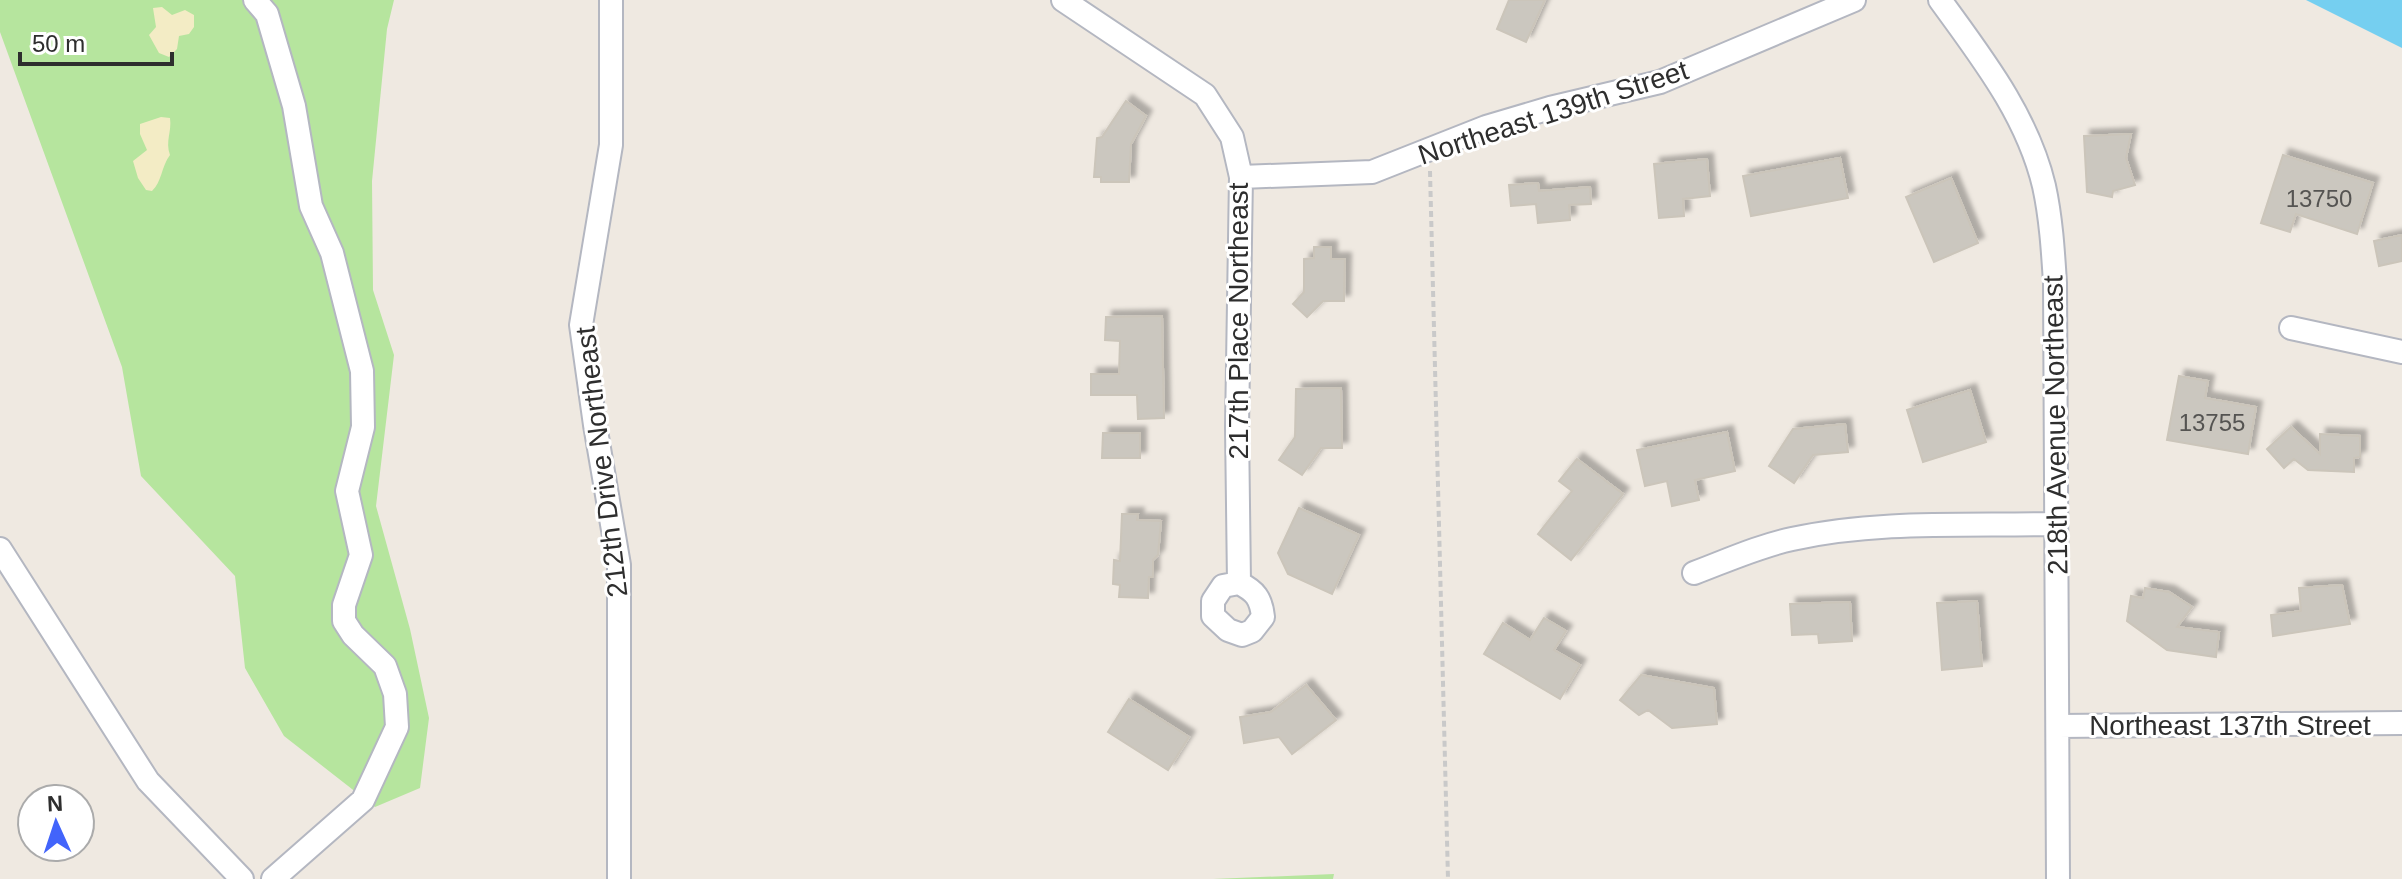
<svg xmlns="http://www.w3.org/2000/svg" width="2402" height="879" viewBox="0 0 2402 879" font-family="Helvetica,sans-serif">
<defs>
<filter id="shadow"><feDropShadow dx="6" dy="-6" stdDeviation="2" flood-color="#0004"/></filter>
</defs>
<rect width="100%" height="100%" fill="#efe9e1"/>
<path fill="#b6e59e" d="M0,0H394L387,29L372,181L373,290L394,355L376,506L410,629L429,718L420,788L375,807L284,736L245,668L235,576L141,476L122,367L0,32Z
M1334,874L1333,879H1213Z"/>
<path fill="#f3ecc5" d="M162,7L172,15L185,10L194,15V27L189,34L179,36L177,49L169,57L159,53L149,35L156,27L153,8Z
M161,117L170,118C172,132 165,141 170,155C161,167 162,182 152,191L146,190L138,178L133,161L147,150L140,134V124Z"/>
<path fill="#75cff0" d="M2306,0H2402V48Z"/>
<path fill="#cbc7bf" stroke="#cbc5ba" stroke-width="2" filter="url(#shadow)" d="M1509,0H1545L1526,42L1497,29Z
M1126,101L1146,116L1131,144L1129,182H1101V177H1094L1097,138L1102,137Z
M2131,134L2126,158L2135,185L2113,191L2112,197L2087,192L2084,136Z
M2283,155L2373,183L2357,234L2296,214L2290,232L2261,223Z
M1840,158L1848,198L1751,216L1743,176Z
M1707,159L1710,196L1683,199L1684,216L1659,218L1654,164Z
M1951,178L1978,243L1934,262L1906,197Z
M1538,183L1539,191L1590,187L1591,204L1569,205L1570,220L1538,223L1536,204L1511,206L1509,185Z
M2402,235V261L2379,266L2374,241Z
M1314,247H1331V259H1345L1344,301H1323L1307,317L1293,304L1304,292V259L1314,258Z
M1162,316L1164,418L1138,419L1137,395H1091V374H1119L1120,341L1105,340L1106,317Z
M2179,376L2208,381L2205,398L2256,407L2248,454L2167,440Z
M1341,388L1342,448H1321L1302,475L1279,460L1295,437L1296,389Z
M1970,390L1986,442L1923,462L1907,410Z
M1845,424L1848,452L1813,455L1794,483L1769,466L1793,429Z
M2291,427L2320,454V434L2360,436V457L2354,458V472L2308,470L2294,459L2284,468L2267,449Z
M1727,432L1735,471L1695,480L1699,500L1672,506L1667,481L1645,486L1637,450Z
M1103,433H1140V458H1102Z
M1577,459L1623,494L1571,560L1538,534L1572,491L1559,481Z
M1299,508L1359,535L1332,594L1288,574L1278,553Z
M1122,514H1138L1137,520L1161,521L1158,555L1153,560V577H1149L1148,598L1119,597L1120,585L1113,584L1114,560L1120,561Z
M2342,585L2350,624L2273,636L2271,615L2301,611L2299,588Z
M2145,588L2169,592L2192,607L2177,627L2219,632L2216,657L2167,650L2127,621L2131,596L2143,598Z
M1977,601L1982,666L1942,670L1937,603Z
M1850,602L1852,641L1819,643L1818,634L1792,635L1790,604Z
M1544,618L1566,631L1554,650L1580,665L1560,699L1484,654L1503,623L1530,640Z
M1641,675L1714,688L1717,724L1672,728L1648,710L1639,715L1620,700Z
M1306,685L1336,720L1292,754L1279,737L1244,743L1240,717L1271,712Z
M1129,699L1189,737L1168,770L1108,732Z"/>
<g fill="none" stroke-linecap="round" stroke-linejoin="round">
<g stroke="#b4b7c1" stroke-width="26">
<path id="minor" d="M255,0L267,14L294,106L311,206L332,253L362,371L363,427L347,491L361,555L344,605V621L353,635L385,666L395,694L397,727L363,800L273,879
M611,0V145L581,325L595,425L619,565V879
M1063,0L1205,95L1232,137L1241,177L1237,427L1239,583
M1940,0C1982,58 2027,115 2044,186C2051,218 2053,251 2055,283L2058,879
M1241,177L1372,172L1486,127L1550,108L1660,82L1854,0
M2291,328L2402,352
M0,549L148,781L242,879
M1694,573C1726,561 1759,546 1792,539C1878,520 1968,526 2056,524
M1239,583C1255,591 1261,598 1263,617L1252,631L1242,635L1228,630L1213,616V601L1223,586Z
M2058,726L2402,723"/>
</g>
<path stroke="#c9c9c9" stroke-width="4" stroke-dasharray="6 4" stroke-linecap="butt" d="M1430,171L1448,879"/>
<use href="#minor" stroke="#fff" stroke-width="22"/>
</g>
<g text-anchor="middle" stroke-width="6" stroke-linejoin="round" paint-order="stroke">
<g font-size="24" fill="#555452">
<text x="2319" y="207">13750</text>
<text x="2212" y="431">13755</text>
</g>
<g font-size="28" fill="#2e2e2e" stroke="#fff">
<text transform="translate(1553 112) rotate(-18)" y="10">Northeast 139th Street</text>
<text transform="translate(1238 321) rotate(-90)" y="10">217th Place Northeast</text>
<text transform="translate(2055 425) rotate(-91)" y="10">218th Avenue Northeast</text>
<text transform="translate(601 462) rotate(-97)" y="10">212th Drive Northeast</text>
<text x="2230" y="735">Northeast 137th Street</text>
</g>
</g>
<g transform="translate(56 823) rotate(357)"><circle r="38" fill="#ffffff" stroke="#ababab" stroke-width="2"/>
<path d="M0-6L14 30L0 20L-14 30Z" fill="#4264fb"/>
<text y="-12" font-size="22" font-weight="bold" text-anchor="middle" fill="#2e2e2e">N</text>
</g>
<path d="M20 52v12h152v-12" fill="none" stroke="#2e2e2e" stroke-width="4"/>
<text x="32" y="52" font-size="24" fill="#2e2e2e" stroke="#ffffff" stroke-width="6" paint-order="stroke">50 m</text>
</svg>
